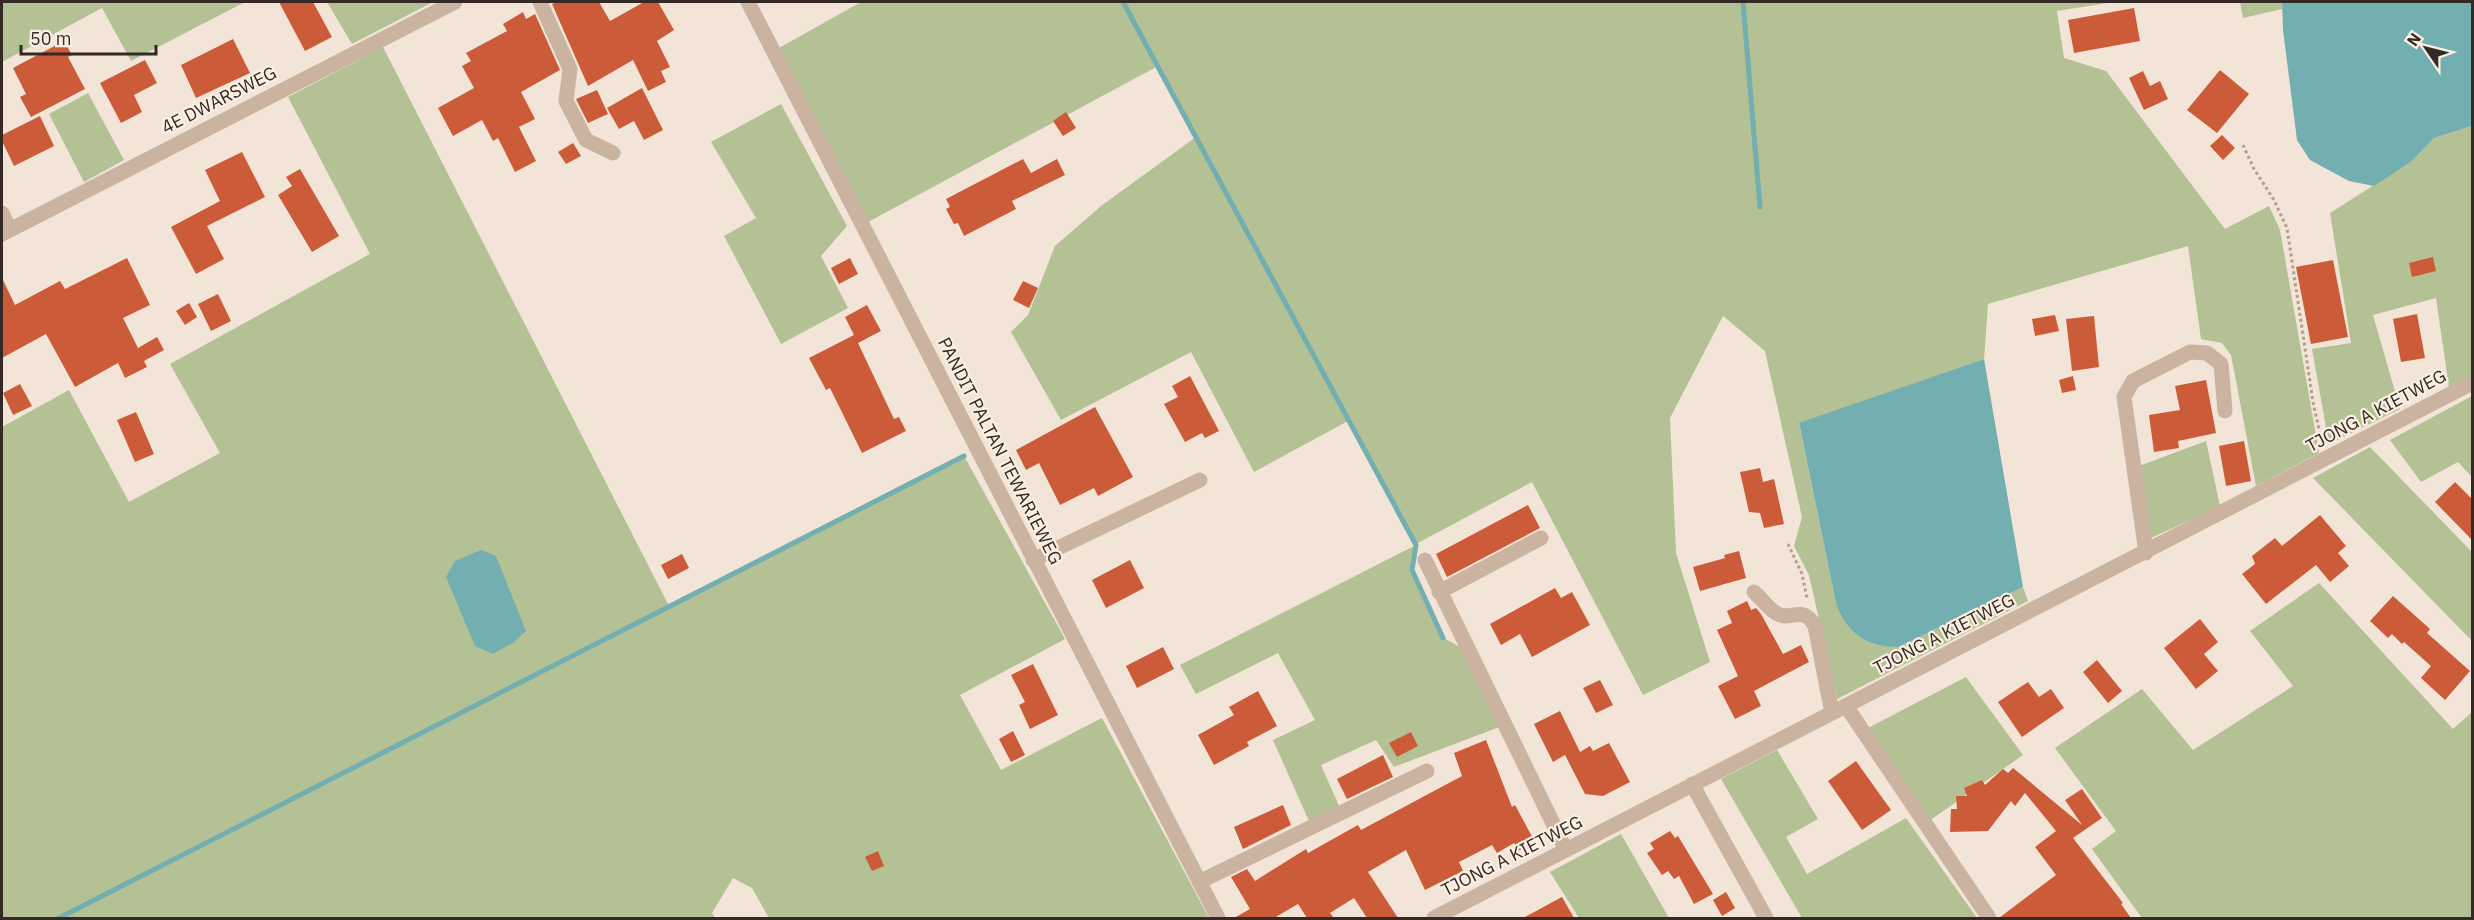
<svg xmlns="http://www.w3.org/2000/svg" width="2474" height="920" viewBox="0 0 2474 920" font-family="'IBM Plex Sans',sans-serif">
<rect width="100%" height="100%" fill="#f2e4d6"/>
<path fill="#b3c195" d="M2,2H245L131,61L102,8L2,62Z
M327,2H433L352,44Z
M861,2H2114L2057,11L2064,58L2106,71L2225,229L2269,206L2280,230L2319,453L2256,486L2231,355L2222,343L2201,339L2188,246L1988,304L1984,359L1799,424L1836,603L1898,647L2023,587L2028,601L1837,699L1809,575L1794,546L1802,517L1765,351L1723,316L1670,418L1676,553L1710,662L1643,695L1532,482L1416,544L1412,570L1442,637L1460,647L1502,726L1394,767L1376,740L1321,765L1339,806L1309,821L1273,740L1315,720L1278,653L1196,694L1180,665L1416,545L1348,421L1254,472L1191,352L1061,420L1011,332L1028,315L1055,246L1101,206L1196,137L1158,66L868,222L779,48Z
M2240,2H2282V9L2243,18Z
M383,47L669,606L964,456L1065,639L960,695L1001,770L1102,718L1209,918H769L752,888L733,878L712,913L715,918H2V427L69,390L129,502L220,453L170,364L370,254L288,97Z
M88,93L124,160L84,182L49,114Z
M781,104L847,226L821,256L848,308L781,344L724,236L756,218L711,142Z
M2472,126V375L2449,387L2436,298L2373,315L2400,409L2329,444L2312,349L2351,343L2330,213L2412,161L2434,138Z
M2472,396V477L2458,462L2421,482L2390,440Z
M2206,441L2220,506L2151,538L2139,466Z
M2370,447L2472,552V641L2313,478Z
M2319,583L2453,729L2472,712V918H2142L2092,849L2116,831L2055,748L2142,689L2193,750L2293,686L2250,631Z
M1966,677L2023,755L1929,821L1868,728Z
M1777,750L1818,819L1786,837L1807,874L1906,818L1977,918H1802L1721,779Z
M1621,834L1669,918H1579L1550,872Z"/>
<path fill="#73aeb0" d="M2282,2H2472V126L2434,138L2412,161L2374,186L2349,181L2310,160L2297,140L2283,30Z
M1984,359L2023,587L1898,647C1866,647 1846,632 1836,603L1799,423Z
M481,550L496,556L526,631L514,642L493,654L475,646L446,577L455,561Z"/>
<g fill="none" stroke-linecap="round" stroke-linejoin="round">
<path stroke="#73aeb0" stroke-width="5" d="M1123,2L1416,545L1412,570L1443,638
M1743,2L1760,207
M59,918L964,456"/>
</g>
<path fill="#cc5c39" d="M279,2H313L332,37L305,51Z
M557,2H599L610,21L644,2H658L674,30L657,41L670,67L661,71L666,82L648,91L633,60L588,86L552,4Z
M2134,8L2140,41L2074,53L2068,20Z
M523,12L526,19L535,14L560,70L521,92L535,119L519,127L536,161L515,172L498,138L493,141L482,120L453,136L438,108L474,88L462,66L471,61L466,53L507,31L503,24Z
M233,39L250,73L196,98L181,65Z
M64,41L72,55L68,57L85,89L31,117L20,97L26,94L13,68Z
M145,60L157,83L134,95L142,112L121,123L100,83Z
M2220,70L2249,94L2217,133L2187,110Z
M2143,71L2150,86L2160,81L2168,99L2144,110L2129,78Z
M642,88L663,130L644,140L634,121L619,129L607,108Z
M597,90L608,114L588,123L576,99Z
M1066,112L1076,128L1063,136L1053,121Z
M40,116L54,146L14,166L2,141V135Z
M2222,135L2235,148L2223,160L2210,146Z
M573,143L581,156L566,164L558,152Z
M242,152L265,197L207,226L224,259L196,274L171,227L220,201L205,170Z
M1023,159L1031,173L1057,159L1065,175L1012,201L1016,209L964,236L958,223L954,224L946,209L950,207L946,199Z
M300,169L339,236L312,252L278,195L292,186L286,177Z
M2433,257L2436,271L2412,277L2409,263Z
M127,258L150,305L123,318L138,348L157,337L164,350L144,361L147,367L125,378L118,363L75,387L46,334L2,358V278L15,305L60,281L65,289Z
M850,258L858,274L839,284L831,268Z
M2333,260L2348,337L2311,344L2296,267Z
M1023,281L1038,288L1029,308L1013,300Z
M218,294L231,321L211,331L198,304Z
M189,303L197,317L185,325L176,311Z
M867,305L881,331L858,343L894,419L899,417L906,431L862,453L830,388L826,390L809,358L854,335L845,317Z
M2417,314L2425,358L2401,362L2393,319Z
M2055,315L2059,331L2035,336L2032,319Z
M2094,316L2099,367L2072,371L2066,319Z
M1190,376L1219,431L1205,438L1202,433L1185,442L1164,404L1178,397L1172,386Z
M2073,376L2076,390L2062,393L2059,380Z
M2206,380L2216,433L2178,441L2179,448L2154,452L2149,415L2180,410L2175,386Z
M20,384L32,406L13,415L3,393Z
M1095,407L1133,477L1098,496L1094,488L1060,505L1039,463L1026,470L1016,450Z
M136,412L154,454L135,462L117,420Z
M2244,441L2251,481L2226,486L2219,446Z
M1760,468L1763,482L1774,479L1784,524L1764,528L1760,513L1749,512L1740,472Z
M2455,482L2472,499V540L2435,502Z
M1528,505L1540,528L1447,577L1436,554Z
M2320,515L2346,546L2338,553L2349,566L2330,582L2316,565L2266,604L2242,574L2255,564L2252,556L2275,538L2282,546Z
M1739,551L1746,578L1700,591L1693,567L1725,558L1724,555Z
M682,554L689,568L668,579L661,565Z
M1130,560L1144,588L1106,608L1092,580Z
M1555,588L1561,598L1572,592L1590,625L1532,657L1520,634L1501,645L1490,624Z
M2393,596L2430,629L2427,633L2470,671L2445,700L2421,678L2431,666L2404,642L2402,644L2392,634L2388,638L2370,621Z
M1747,601L1751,610L1756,608L1761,614L1783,654L1801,645L1809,662L1754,691L1761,706L1735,719L1718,686L1738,676L1717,630L1732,623L1727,611Z
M2200,619L2218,642L2204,654L2218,671L2196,689L2164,648Z
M1163,647L1174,669L1137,688L1126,666Z
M2097,660L2122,691L2108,703L2083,672Z
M1033,664L1058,715L1030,729L1019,705L1025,702L1011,675Z
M1600,680L1613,705L1596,713L1583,688Z
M2028,682L2039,697L2051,689L2064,708L2022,737L1998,702Z
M1258,691L1277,726L1247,742L1249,746L1214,765L1198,735L1234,715L1229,707Z
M1560,711L1580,752L1590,746L1593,751L1609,743L1630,782L1603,796L1585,794L1565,755L1553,762L1534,724Z
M1013,731L1025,755L1011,762L999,739Z
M1411,732L1418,746L1397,757L1389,743Z
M1486,740L1512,807L1515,805L1535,842L1518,851L1514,843L1497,853L1492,845L1459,862L1463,871L1425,890L1406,850L1368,872L1398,918H1367L1354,898L1330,913L1334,918H1307L1298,904L1274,918H1234L1250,909L1231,877L1247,869L1255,881L1306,849L1308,853L1358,825L1361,830L1462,776L1454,753Z
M1383,755L1393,777L1347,799L1337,779Z
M1856,761L1891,810L1862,830L1828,781Z
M2013,768L2082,825L2065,800L2082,789L2102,818L2073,838L2123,903L2121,904L2131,918H1999L2056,875L2035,847L2056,831L2025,793L2015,806L2011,801L1988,831L1950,832L1951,809H1957L1956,796H1967L1964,788L1982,780L1985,785L2003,769L2008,773Z
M1283,805L1291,825L1243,849L1234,827Z
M1670,831L1675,838L1678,836L1713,894L1694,904L1679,876L1674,879L1668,871L1662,875L1647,853L1654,849L1650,843Z
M878,851L884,866L872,871L865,857Z
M1726,892L1735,908L1722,916L1713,900Z
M1562,897L1574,918H1523Z"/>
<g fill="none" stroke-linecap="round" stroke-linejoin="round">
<path stroke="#b69e8c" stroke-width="3" stroke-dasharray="3 3" stroke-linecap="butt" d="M2243,145L2254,169L2274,200L2287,228L2313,402L2322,443
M1788,544L1802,574L1807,598"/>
<path stroke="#cab4a1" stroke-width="15" d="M540,2L570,69L566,101L586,140L613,153
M748,2L1218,918
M2,213L10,230
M2,234L455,2
M2146,553L2124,397L2133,381L2190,352L2207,353L2221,364L2225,411
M1033,560L1200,480
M1425,560L1566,850
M1439,592L1541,538
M1754,592C1761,598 1768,608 1776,613C1791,623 1802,603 1815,626L1832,713
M1846,706L1989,918
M1692,784L1766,918
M1199,882L1427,771
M1434,918L2472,383"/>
</g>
<g text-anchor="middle" stroke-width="4.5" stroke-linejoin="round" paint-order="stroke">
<g font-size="18" fill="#342924" stroke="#faefe2">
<text transform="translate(219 100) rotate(-27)" y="6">4E DWARSWEG</text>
<text transform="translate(2376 411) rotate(-28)" y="6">TJONG A KIETWEG</text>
<text transform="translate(1000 451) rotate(63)" y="6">PANDIT PALTAN TEWARIEWEG</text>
<text transform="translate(1944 634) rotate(-27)" y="6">TJONG A KIETWEG</text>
<text transform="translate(1512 856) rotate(-27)" y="6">TJONG A KIETWEG</text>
</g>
</g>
<rect width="2474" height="920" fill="none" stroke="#342924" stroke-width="6"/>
<g transform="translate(2426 48) rotate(305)" stroke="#faefe2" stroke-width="4.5" paint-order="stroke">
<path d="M0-4.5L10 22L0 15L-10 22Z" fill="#342924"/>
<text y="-9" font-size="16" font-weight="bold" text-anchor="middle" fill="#342924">N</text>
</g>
<path d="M21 45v9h135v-9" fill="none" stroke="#342924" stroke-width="3"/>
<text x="30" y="45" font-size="18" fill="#342924" stroke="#faefe2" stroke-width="4.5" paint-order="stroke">50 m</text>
</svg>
